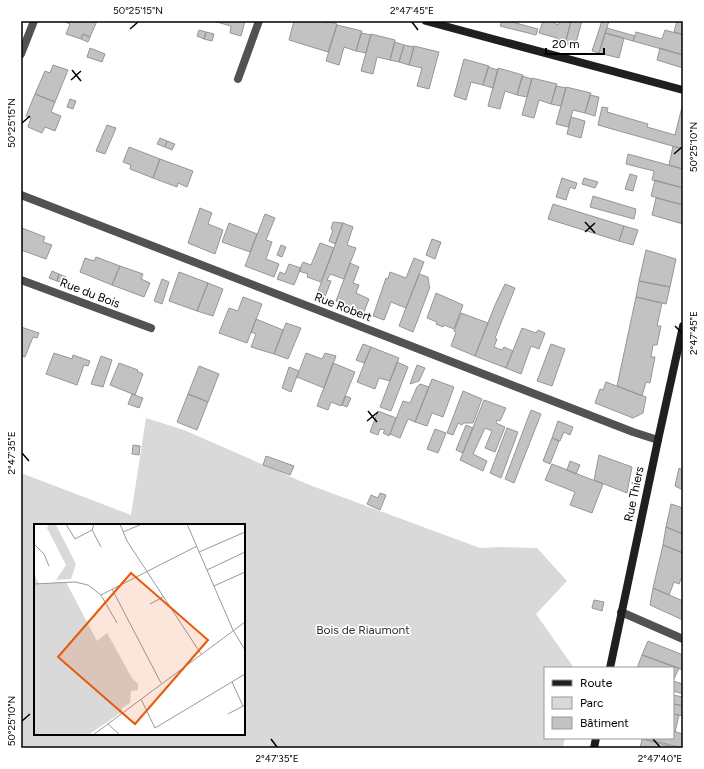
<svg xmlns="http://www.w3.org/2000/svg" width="704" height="769" viewBox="0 0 704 769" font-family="Figtree,sans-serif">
<rect width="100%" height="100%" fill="#fff"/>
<path fill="#d9d9d9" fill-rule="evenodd" d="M146,418L184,430L307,484L480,548L500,547L537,548L567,581L536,614L574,668H545V738H565L563,747V748H21V473L131,515ZM35,525H244V734H35Z"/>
<path fill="#c2c2c2" stroke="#969696" d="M65,21H97L90,37L83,34L81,39L66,34L70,24L65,22Z
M213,21H245L241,36L230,33L231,26Z
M294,21H321L327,23V21L337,24L328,52L289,40Z
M502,21H513L512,22L538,29L536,35L500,26Z
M543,21H554V23L558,25L559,21H571L565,44L556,41L557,38L539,33Z
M571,21H582L575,46L565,44Z
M602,21H609L599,53L592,51Z
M677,21H683L682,34L674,32Z
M337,25L362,31L356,51L344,47L339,65L326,61Z
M607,28L635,36L633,41L605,33Z
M199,30L206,32L204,39L197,36Z
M665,30L683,35V55L633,41L636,32L662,39Z
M206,32L214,34L212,41L204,39Z
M361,33L371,35L366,53L356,51Z
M605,33L624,38L619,58L599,53Z
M83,34L90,37L88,42L81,39Z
M371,34L395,40L390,60L377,57L373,74L361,71Z
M395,42L404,45L399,62L390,60Z
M404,45L414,47L409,65L399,62Z
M414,46L439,52L429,89L417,86L422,68L409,65Z
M90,48L105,54L102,62L87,57Z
M660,48L683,55V68L657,60Z
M464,59L489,66L483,85L471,82L466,100L454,96Z
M53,65L68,70L55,102L35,94L45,71L50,73Z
M488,67L498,70L493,88L483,85Z
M498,68L523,75L517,95L505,91L500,109L488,106Z
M522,76L532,79L527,97L517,95Z
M532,78L557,84L551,104L539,100L534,118L522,115Z
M556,86L566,88L561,106L551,104Z
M566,87L591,93L585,113L573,110L568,127L556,124Z
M35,94L55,102L51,112L61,116L55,131L45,127L42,133L28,127L31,118L26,116Z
M590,95L599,97L595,116L585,113Z
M70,99L76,101L73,109L67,107Z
M683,103V149L598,125L602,107L608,108L607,112L648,124L647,127L675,135Z
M571,117L585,121L581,138L567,134Z
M107,125L116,128L105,154L96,151Z
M160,138L167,141L165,147L157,144Z
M167,141L175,144L172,150L165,147Z
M673,146L683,149V169L669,165Z
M129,147L160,159L153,178L130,169L131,165L123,162Z
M628,154L683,169V188L652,180L654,171L626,164Z
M160,159L193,171L187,187L178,183L177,187L153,178Z
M630,174L637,176L633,191L625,189Z
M562,178L577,183L575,189L570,187L566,200L556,197Z
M584,178L598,182L595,188L582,184Z
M655,180L683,188V205L651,196Z
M593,196L636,209L634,219L590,207Z
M656,198L683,205V224L652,215Z
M553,204L624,226L619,241L548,219Z
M200,208L212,213L208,224L223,230L215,254L188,243Z
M265,214L275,218L266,240L272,242L266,259L279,264L274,277L245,266Z
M333,222L343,223L335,244L329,241L333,230L331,229Z
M229,223L257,234L250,252L222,242Z
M343,223L353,227L347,245L356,248L344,279L330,274L327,280L331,281L325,297L317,294Z
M624,226L638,230L633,245L619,241Z
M22,228L45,237L43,242L52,245L46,259L21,250Z
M432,239L441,242L435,259L426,255Z
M320,243L334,248L321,282L307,277L308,274L299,271L303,262L311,265Z
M281,245L286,247L282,257L277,255Z
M646,250L676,259L670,287L639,281Z
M96,257L120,266L112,285L80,272L85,258L94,261Z
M414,258L424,262L406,308L391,302L384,320L373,316L386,278L388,279L390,272L406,278Z
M350,263L359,267L353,283L359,285L356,293L369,299L364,312L336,301Z
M289,264L301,268L294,285L277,279L280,272L285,274Z
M120,266L143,274L141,279L150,283L144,297L112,285Z
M52,271L59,274L57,281L49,278Z
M179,272L208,283L197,311L169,301Z
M59,274L66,277L63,283L57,281Z
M419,274L428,277L429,284V286L430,287L413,332L399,326Z
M162,279L169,282L162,304L154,301Z
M639,281L670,287L666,304L636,297Z
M208,283L223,289L213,316L197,311Z
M505,284L515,288L495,338L497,339L494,347L502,350L504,347L513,351L506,368L475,356L495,305Z
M436,293L463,305L454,329L444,325L443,327L436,324L437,322L427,318Z
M243,297L262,304L247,343L219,333L229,308L238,311Z
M636,297L662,303L657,326H661L657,345H653L651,357H655L650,383L646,382L642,396L617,386Z
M461,313L488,323L475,356L451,346L456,332L454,331Z
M256,319L283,330L274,354L251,347L256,334L251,332Z
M286,323L301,328L288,359L274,354Z
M21,327L39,333L37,338L33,337L25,357L21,356Z
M522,328L536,333L538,330L545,333L539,349L531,346L521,374L506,368Z
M363,344L371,347L364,363L356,360Z
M551,344L565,349L552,386L537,381Z
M371,347L399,358L390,381L379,378L375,389L357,382Z
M54,353L72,359L73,355L90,361L88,366L84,365L77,385L46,374Z
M306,353L322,359L325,353L336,356L324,388L297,377Z
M101,356L112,360L103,387L91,384Z
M397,362L408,367L391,411L380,407Z
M119,363L138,370L137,371L143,374L135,395L110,385Z
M333,363L355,372L341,406L331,402L328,410L317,406Z
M417,365L425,368L419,381L410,384Z
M199,366L219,374L208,402L188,394Z
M289,367L299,371L291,392L282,388Z
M432,379L454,387L443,417L432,413L427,426L415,422Z
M606,382L646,397L643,413L633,418L595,403L600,389L603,390Z
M420,384L429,387L415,422L408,419L400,438L390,434L403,401L410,403L417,387Z
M463,391L482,399L473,423H463L462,425L458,423L453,435L447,433Z
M132,394L143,398L139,408L128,404Z
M188,394L208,402L197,430L177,422Z
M346,396L351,398L347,407L342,405Z
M484,400L506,408L500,421L497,420L496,423L505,427L495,452L485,448L492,431L485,428L473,454L487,461L483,471L460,460Z
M531,410L541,414L514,483L505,479Z
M378,411L396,418L389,436L383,433L385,430L380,429L378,435L370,432Z
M558,421L573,427L570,435L564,432L560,441L552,438Z
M466,425L473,428L463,453L456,450Z
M507,428L518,432L501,478L490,473Z
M435,429L446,433L438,453L427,449Z
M552,438L559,441L550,464L543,461Z
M133,445L140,446L139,455L132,454Z
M599,455L632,467L627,493L594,480Z
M266,456L294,466L290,475L263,465Z
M570,461L580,465L576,474L567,470Z
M552,464L603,484L592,513L570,505L575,492L545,480Z
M679,468L683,470V490L675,486Z
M380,493L386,495L380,510L367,504L371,495L378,498Z
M671,504L683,508V534L666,527Z
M666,527L683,534V553L663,545Z
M663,545L683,553V574L679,584L674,582L669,595L653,588Z
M653,588L683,601V620L650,605Z
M594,600L604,602L602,611L592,608Z
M648,641L683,655V670L642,655Z
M642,655L679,668L673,681V668H637Z
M673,681L683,684V694L673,691Z
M673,695L683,697V706L674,704L673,708Z
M674,704L683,706V716L673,714Z
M673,714L679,715L675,732L673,731Z
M673,731L683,734V748L646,739V738H673Z
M642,739L678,748H640Z"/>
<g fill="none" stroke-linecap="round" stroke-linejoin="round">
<path stroke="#525252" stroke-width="8" d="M21,54L34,21
M238,79L259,21
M21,195L633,432L658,440
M21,280L151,328
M621,612L683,639"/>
<path stroke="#1f1f1f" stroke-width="8" d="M426,21L683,90
M610,668L658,440L683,326
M594,748L596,738"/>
</g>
<path fill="none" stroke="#000" stroke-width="1.5" d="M412,22L418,30M130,29L138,22M72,70L81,81M71,80L81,71M22,123L30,116M674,154L682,147M585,222L595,233M585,232L595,223M675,326L682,333M368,411L377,422M367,421L378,412M22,453L29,461M22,721L30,714M271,739L277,747M653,739L660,747"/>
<g text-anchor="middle" stroke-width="3.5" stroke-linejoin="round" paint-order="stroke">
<g font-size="12" fill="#000" stroke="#fff">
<text transform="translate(90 293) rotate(21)" y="4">Rue du Bois</text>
<text transform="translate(343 307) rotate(21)" y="4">Rue Robert</text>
<text transform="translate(634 494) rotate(-78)" y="4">Rue Thiers</text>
</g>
<g font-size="12" fill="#303030" stroke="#fff">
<text x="363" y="634">Bois de Riaumont</text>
</g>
</g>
<g transform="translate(34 524)">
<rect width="211" height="211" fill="#fff"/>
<path d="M15,0L22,1L42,40L37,55L22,56L32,41L13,4ZM0,50L5,60L32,58L63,117L73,109L98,154L104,160V166L97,167L96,179L88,184V188L54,211H0Z" fill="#d9d9d9"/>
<path fill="none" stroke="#999" stroke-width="1" d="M32,0L41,15L58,6L60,0M86,0L93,17L167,130M153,0L199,106L211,126M58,6L67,23M89,8L108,0M0,20L10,30L15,42M165,28L211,8M173,46L211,28M0,60L41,58L54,61L67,71L83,99M180,62L211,48M78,65L127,159M67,71L163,22M116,80L129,73M198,158L209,182M107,175L121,204L211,150M194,190L211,181M74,200L86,211M59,211L211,98"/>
<path fill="#e8590c" fill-opacity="0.15" stroke="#e8590c" stroke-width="2" d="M97,49L174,116L101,200L24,133Z"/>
<rect width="211" height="211" fill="none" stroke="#000" stroke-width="2"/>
</g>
<rect width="704" height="769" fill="none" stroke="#ffffff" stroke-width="44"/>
<rect x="544" y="667" width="130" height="72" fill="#ffffff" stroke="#999999"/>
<rect x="552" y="680" width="20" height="6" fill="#1f1f1f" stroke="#999999"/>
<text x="580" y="687" font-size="12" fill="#000000">Route</text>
<rect x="552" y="697" width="20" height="12" fill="#d9d9d9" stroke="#999999"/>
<text x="580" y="707" font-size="12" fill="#000000">Parc</text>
<rect x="552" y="717" width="20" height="12" fill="#c2c2c2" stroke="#999999"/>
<text x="580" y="727" font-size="12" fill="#000000">Bâtiment</text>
<path d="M546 48v6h58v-6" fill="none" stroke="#000000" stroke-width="2"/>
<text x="552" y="48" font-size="12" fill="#000000" stroke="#ffffff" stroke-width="3" paint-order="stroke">20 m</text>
<rect x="22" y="22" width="660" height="725" fill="none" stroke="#000" stroke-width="1.5"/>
<g font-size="10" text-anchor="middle" fill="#000">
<text x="138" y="14">50°25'15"N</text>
<text x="412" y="14">2°47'45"E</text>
<text transform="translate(11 123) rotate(-90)" y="4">50°25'15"N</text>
<text transform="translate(693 147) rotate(-90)" y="4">50°25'10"N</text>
<text transform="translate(693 333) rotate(-90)" y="4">2°47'45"E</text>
<text transform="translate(11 453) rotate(-90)" y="4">2°47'35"E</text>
<text transform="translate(11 721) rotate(-90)" y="4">50°25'10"N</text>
<text x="277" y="762">2°47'35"E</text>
<text x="660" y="762">2°47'40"E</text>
</g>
</svg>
